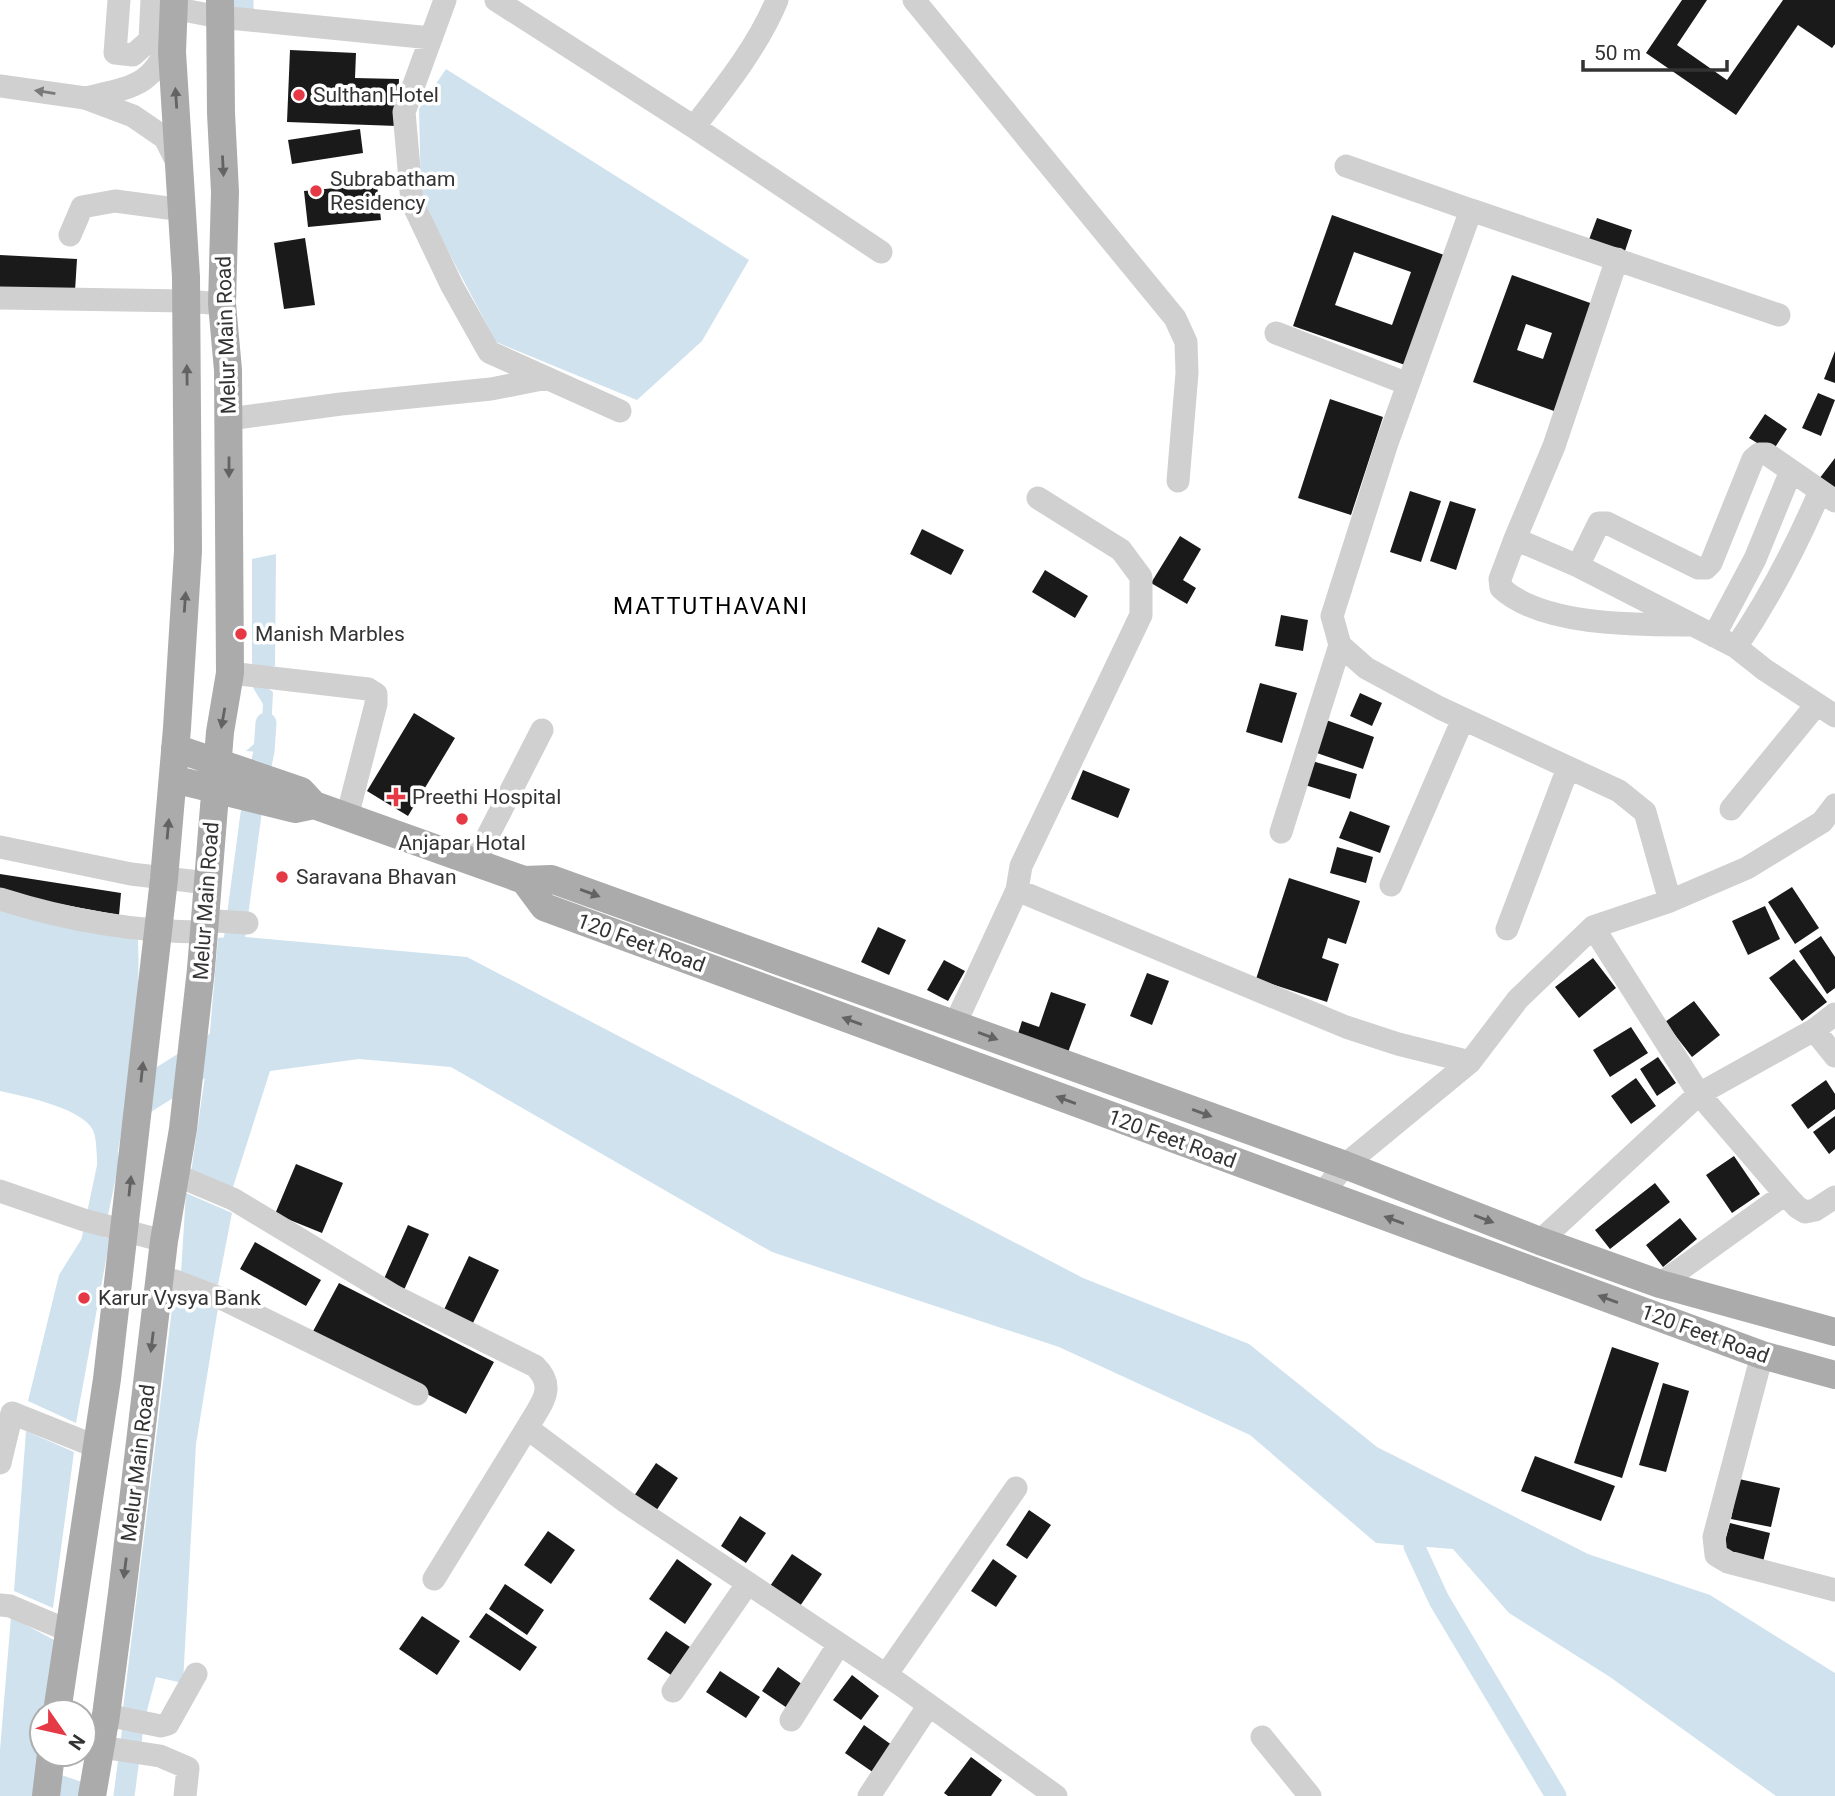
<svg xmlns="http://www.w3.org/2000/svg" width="1835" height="1796" viewBox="0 0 1835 1796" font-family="Roboto,sans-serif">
<rect width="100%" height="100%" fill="#fff"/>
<path fill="#cfe2ee" d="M446,69L749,260L702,341L637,400L496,342L440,236L421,193L419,109Z
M276,554L275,666L265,668L252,666V559Z
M252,686L266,687L273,692L270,753L246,751L261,738L263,704Z
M0,904L63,923L138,940C141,1016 129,1096 114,1171L98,1170C96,1158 98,1136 91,1127C77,1107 23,1096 0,1091Z
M235,936L467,957L1083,1278L1249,1344L1377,1447L1588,1554L1710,1595L1835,1673V1796H1776L1610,1677L1509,1613L1453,1549L1376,1543L1250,1435L1059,1347L772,1252L451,1067L359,1059L270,1071L233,1187L191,1173L208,1055L218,938Z
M186,1193L232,1213L218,1285L181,1272Z
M84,1235L110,1238L76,1423L28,1401L59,1275Z
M174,1292L218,1308L196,1444L183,1683L156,1677L146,1714L123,1709Z
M26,1431L74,1452L53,1608L14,1591Z
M11,1617L56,1641L46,1712H42V1738L34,1796H0V1750Z"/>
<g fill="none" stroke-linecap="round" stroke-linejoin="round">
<path stroke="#cfe2ee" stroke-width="21" d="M243,0V11
M231,964L251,814L264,751L266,723
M92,1240L108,1164L107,1144
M1413,1517L1414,1546L1439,1600L1556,1796
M0,1781L18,1771L90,1796
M124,1796L136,1704"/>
<path stroke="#cfe2ee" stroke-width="35" d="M112,1107H126L220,1048L252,1042"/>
</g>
<path fill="#1a1a1a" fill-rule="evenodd" d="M1682,0H1707L1677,45L1727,80L1783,0H1835V44L1832,48L1798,25L1736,115L1646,53Z
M290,50L356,53L355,78L399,79L397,126L287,122Z
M360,129L363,153L292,164L288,140Z
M377,184L381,220L308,227L304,191Z
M1332,215L1447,256L1408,366L1293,326ZM1354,252L1411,272L1392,325L1335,305Z
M1597,218L1632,230L1623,257L1587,245Z
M305,238L315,305L284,309L274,243Z
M0,255L77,259L75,291L0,288Z
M1512,275L1593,304L1554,411L1473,382ZM1526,324L1552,333L1543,359L1517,350Z
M1835,351V383L1824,379Z
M1818,393L1835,400L1821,436L1802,428Z
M1330,399L1383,417L1351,515L1298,498Z
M1765,414L1787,429L1772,452L1749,438Z
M1835,458V498L1816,483Z
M1410,491L1441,501L1421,562L1390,552Z
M1450,501L1476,509L1456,570L1430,561Z
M922,529L964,550L951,575L910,554Z
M1180,536L1201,549L1183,580L1196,588L1187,604L1151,583Z
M1045,570L1088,596L1075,618L1032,592Z
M1281,615L1308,620L1303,651L1275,646Z
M1260,683L1297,693L1282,743L1246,732Z
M1360,693L1382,703L1372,726L1350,716Z
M414,713L455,738L408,816L367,791Z
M1326,720L1374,737L1363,769L1314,752Z
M1312,761L1357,774L1350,799L1305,785Z
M1083,770L1130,789L1118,818L1071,799Z
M1350,811L1390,826L1380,853L1339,838Z
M1337,847L1373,857L1366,883L1330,873Z
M0,874L121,893L119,915L0,893Z
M1289,878L1360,901L1346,944L1328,938L1322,958L1339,964L1327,1002L1256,979Z
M1792,887L1819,928L1795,944L1768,902Z
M1765,906L1780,939L1748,955L1732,921Z
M878,927L906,940L889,975L861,962Z
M1821,936L1835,957V988L1827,994L1799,951Z
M1593,958L1616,988L1579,1018L1555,987Z
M1794,959L1827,1002L1802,1021L1769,978Z
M944,960L965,971L948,1001L927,990Z
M1147,973L1169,981L1152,1025L1130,1016Z
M1051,992L1086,1004L1067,1055L1017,1037L1022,1021L1039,1027Z
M1694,1001L1720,1035L1692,1057L1665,1022Z
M1631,1027L1648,1053L1610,1077L1593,1050Z
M1658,1057L1676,1083L1657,1096L1640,1069Z
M1636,1078L1656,1106L1631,1124L1611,1096Z
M1826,1080L1835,1094V1109L1808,1129L1791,1105Z
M1835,1116V1149L1829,1154L1813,1132Z
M1734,1156L1760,1194L1732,1213L1706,1175Z
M296,1164L343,1183L322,1233L275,1214Z
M1655,1183L1670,1202L1610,1249L1595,1230Z
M1680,1218L1697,1239L1663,1267L1646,1245Z
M408,1225L429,1234L404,1290L383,1281Z
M255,1242L321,1280L306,1306L240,1269Z
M469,1256L499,1270L471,1327L442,1314Z
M339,1283L494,1362L466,1414L311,1335Z
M1612,1347L1659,1363L1622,1478L1574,1463Z
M1663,1383L1689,1391L1666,1472L1639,1465Z
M1535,1456L1615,1486L1601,1521L1521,1491Z
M656,1463L678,1478L656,1511L634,1496Z
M1739,1479L1780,1488L1771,1527L1731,1519Z
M1029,1510L1051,1525L1027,1559L1006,1545Z
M740,1516L766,1533L746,1563L721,1546Z
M1730,1523L1770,1533L1762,1566L1721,1556Z
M548,1531L575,1550L551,1584L524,1565Z
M792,1554L822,1574L798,1609L768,1589Z
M677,1559L712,1584L685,1624L649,1599Z
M993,1559L1017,1576L996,1607L971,1591Z
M505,1584L544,1610L527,1635L489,1609Z
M486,1613L537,1647L520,1671L469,1637Z
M422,1616L460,1641L437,1675L399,1649Z
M666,1631L708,1659L689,1687L647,1659Z
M778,1667L817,1695L802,1718L762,1691Z
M720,1671L760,1697L746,1718L706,1692Z
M852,1675L879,1696L861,1720L833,1700Z
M864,1725L896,1748L877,1775L845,1753Z
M971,1757L1002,1780L991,1796H948L944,1793Z"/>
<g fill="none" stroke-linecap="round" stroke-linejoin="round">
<path stroke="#d0d0d0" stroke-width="23" d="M119,0L115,53L133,55L150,40L152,0
M445,0L404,112L412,202L452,286L489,352L620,411
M496,0L694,127L881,252
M914,0L1175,318L1186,342L1187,373L1178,481
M173,8L219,17L431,38
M0,86L85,98L133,116L165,138L178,164
M85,98C132,87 154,87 172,36
M694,127C725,87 758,46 777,0
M1346,166L1471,210L1387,443L1332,616L1340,645L1366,668L1440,708L1619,791L1645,812L1670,901
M1471,210L1779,315
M70,235L82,207L115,201L183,210
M1617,259L1554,446L1515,539L1578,566L1736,647L1765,670L1835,716
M0,298L186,301L222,304
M1276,333L1408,384
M229,419L341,404L491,389L547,378
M1038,498L1121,550L1141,577V615L1021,866L1017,890L1346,1027L1398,1044L1470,1062
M1515,539L1500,579L1501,588C1542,626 1637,625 1690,625
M1578,566L1599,523H1607L1698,568H1706L1711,563L1753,459L1759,454H1767L1835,501
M1714,636L1755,559L1791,471
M1736,647C1770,597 1796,547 1820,491
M230,673L368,689L376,694V704L347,817
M1731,809L1817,704
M1281,832L1340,645
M0,847L131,874L207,883
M474,863L542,730
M1391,885L1463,719
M0,899C66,920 135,932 204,932
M204,923L217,921L247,923
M1593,927L1699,1094L1785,1194L1797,1207L1805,1212L1815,1210L1835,1197
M1507,929L1568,768
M955,1024L1017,890
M1814,1030L1835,1056
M176,1175L233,1199L394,1296L535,1366C558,1388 540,1405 527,1428L626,1502L901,1685L1056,1796
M0,1191L84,1220L164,1241
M1322,1194L1345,1165L1470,1062L1518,999L1593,927L1670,901L1747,868L1822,822L1835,805
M1540,1241L1699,1094L1814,1030L1835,1014
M160,1279L175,1281L225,1300L417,1394
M1660,1284L1785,1194
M1762,1355L1714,1537L1716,1555L1728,1562L1835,1590
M0,1463L12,1413L97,1447
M434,1579L527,1428
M0,1605L10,1606L69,1631
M886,1675L1016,1488
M673,1691L748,1583
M106,1715L161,1726L168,1724L196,1674
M791,1720L839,1644
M1262,1737L1310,1796
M101,1747L160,1756L188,1768L185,1796
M869,1796L929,1705"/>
<path stroke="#ababab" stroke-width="28" d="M175,748L301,791L314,805L524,880L551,879L1345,1165L1540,1241L1660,1284L1835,1332
M173,779L295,809L314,805
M524,880L544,907L1762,1355L1835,1375
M57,1712L107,1379L164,879L177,728L188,551L186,277L172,52L174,0
M46,1796L51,1754
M92,1796L106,1715L122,1593L164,1241L183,1129L201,969L220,732L230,673L228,370L222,304L225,192L221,113L220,0"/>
</g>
<defs><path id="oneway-solid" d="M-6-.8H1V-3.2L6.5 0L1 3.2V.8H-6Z" transform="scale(1.75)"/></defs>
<use fill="#7a7a7a" href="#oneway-solid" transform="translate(45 92) rotate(-171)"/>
<g fill="#636363">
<use href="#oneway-solid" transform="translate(176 98) rotate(-94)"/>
<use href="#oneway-solid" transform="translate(223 166) rotate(87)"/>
<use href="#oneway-solid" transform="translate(187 375) rotate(-91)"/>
<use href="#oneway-solid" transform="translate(229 467) rotate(90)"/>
<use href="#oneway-solid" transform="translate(185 602) rotate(-86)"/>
<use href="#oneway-solid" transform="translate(223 718) rotate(100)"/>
<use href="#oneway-solid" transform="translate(168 829) rotate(-85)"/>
<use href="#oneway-solid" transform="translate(590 893) rotate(20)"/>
<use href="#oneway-solid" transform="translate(852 1021) rotate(-160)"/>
<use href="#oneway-solid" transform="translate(988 1036) rotate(20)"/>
<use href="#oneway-solid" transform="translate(142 1072) rotate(-84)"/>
<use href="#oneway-solid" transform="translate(1066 1100) rotate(-160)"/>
<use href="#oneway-solid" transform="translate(1202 1113) rotate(20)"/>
<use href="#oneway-solid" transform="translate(130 1186) rotate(-84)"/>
<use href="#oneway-solid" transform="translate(1484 1219) rotate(21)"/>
<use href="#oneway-solid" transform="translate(1394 1220) rotate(-160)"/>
<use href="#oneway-solid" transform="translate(1608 1299) rotate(-160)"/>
<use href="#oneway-solid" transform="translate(152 1342) rotate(97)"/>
<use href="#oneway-solid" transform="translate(125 1568) rotate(97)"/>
</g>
<g fill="#e63946" stroke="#fff" stroke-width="2.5">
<circle cx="299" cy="95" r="7"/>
<circle cx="316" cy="191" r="7"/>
<circle cx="241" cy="634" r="7"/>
<path d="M392.5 786.5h7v7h7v7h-7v7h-7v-7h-7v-7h7z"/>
<circle cx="462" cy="819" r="7"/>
<circle cx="282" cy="877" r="7"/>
<circle cx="84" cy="1298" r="7"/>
</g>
<g text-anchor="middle" stroke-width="7" stroke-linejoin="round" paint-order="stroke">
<g font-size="21" fill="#333" stroke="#fff" text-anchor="start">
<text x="313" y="102">Sulthan Hotel</text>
<text x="330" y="186">Subrabatham<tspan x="330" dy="24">Residency</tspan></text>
<text x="255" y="641">Manish Marbles</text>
<text x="412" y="804">Preethi Hospital</text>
<text x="462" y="850" text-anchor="middle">Anjapar Hotal</text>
<text x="296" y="884">Saravana Bhavan</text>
<text x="98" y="1305">Karur Vysya Bank</text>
</g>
<g font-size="21" fill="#333" stroke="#fff">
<text transform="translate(226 335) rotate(-92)" y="7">Melur Main Road</text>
<text transform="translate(206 901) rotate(-86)" y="7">Melur Main Road</text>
<text transform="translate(641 943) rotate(20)" y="7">120 Feet Road</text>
<text transform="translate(1172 1139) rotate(20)" y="7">120 Feet Road</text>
<text transform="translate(1705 1334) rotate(20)" y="7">120 Feet Road</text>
<text transform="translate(138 1463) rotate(-83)" y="7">Melur Main Road</text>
</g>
<g font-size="23" letter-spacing="2" fill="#000" stroke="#fff">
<text x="711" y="614">MATTUTHAVANI</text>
</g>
</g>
<g transform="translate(63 1733) rotate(124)"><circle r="33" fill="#ffffff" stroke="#adadad" stroke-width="2"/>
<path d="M0-5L12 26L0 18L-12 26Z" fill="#e63946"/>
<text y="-10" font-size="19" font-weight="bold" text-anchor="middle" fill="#333333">N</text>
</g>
<path d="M1583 60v10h144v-10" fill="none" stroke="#333333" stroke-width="3.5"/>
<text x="1594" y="60" font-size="21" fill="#333333" stroke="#ffffff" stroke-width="5" paint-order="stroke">50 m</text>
</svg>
